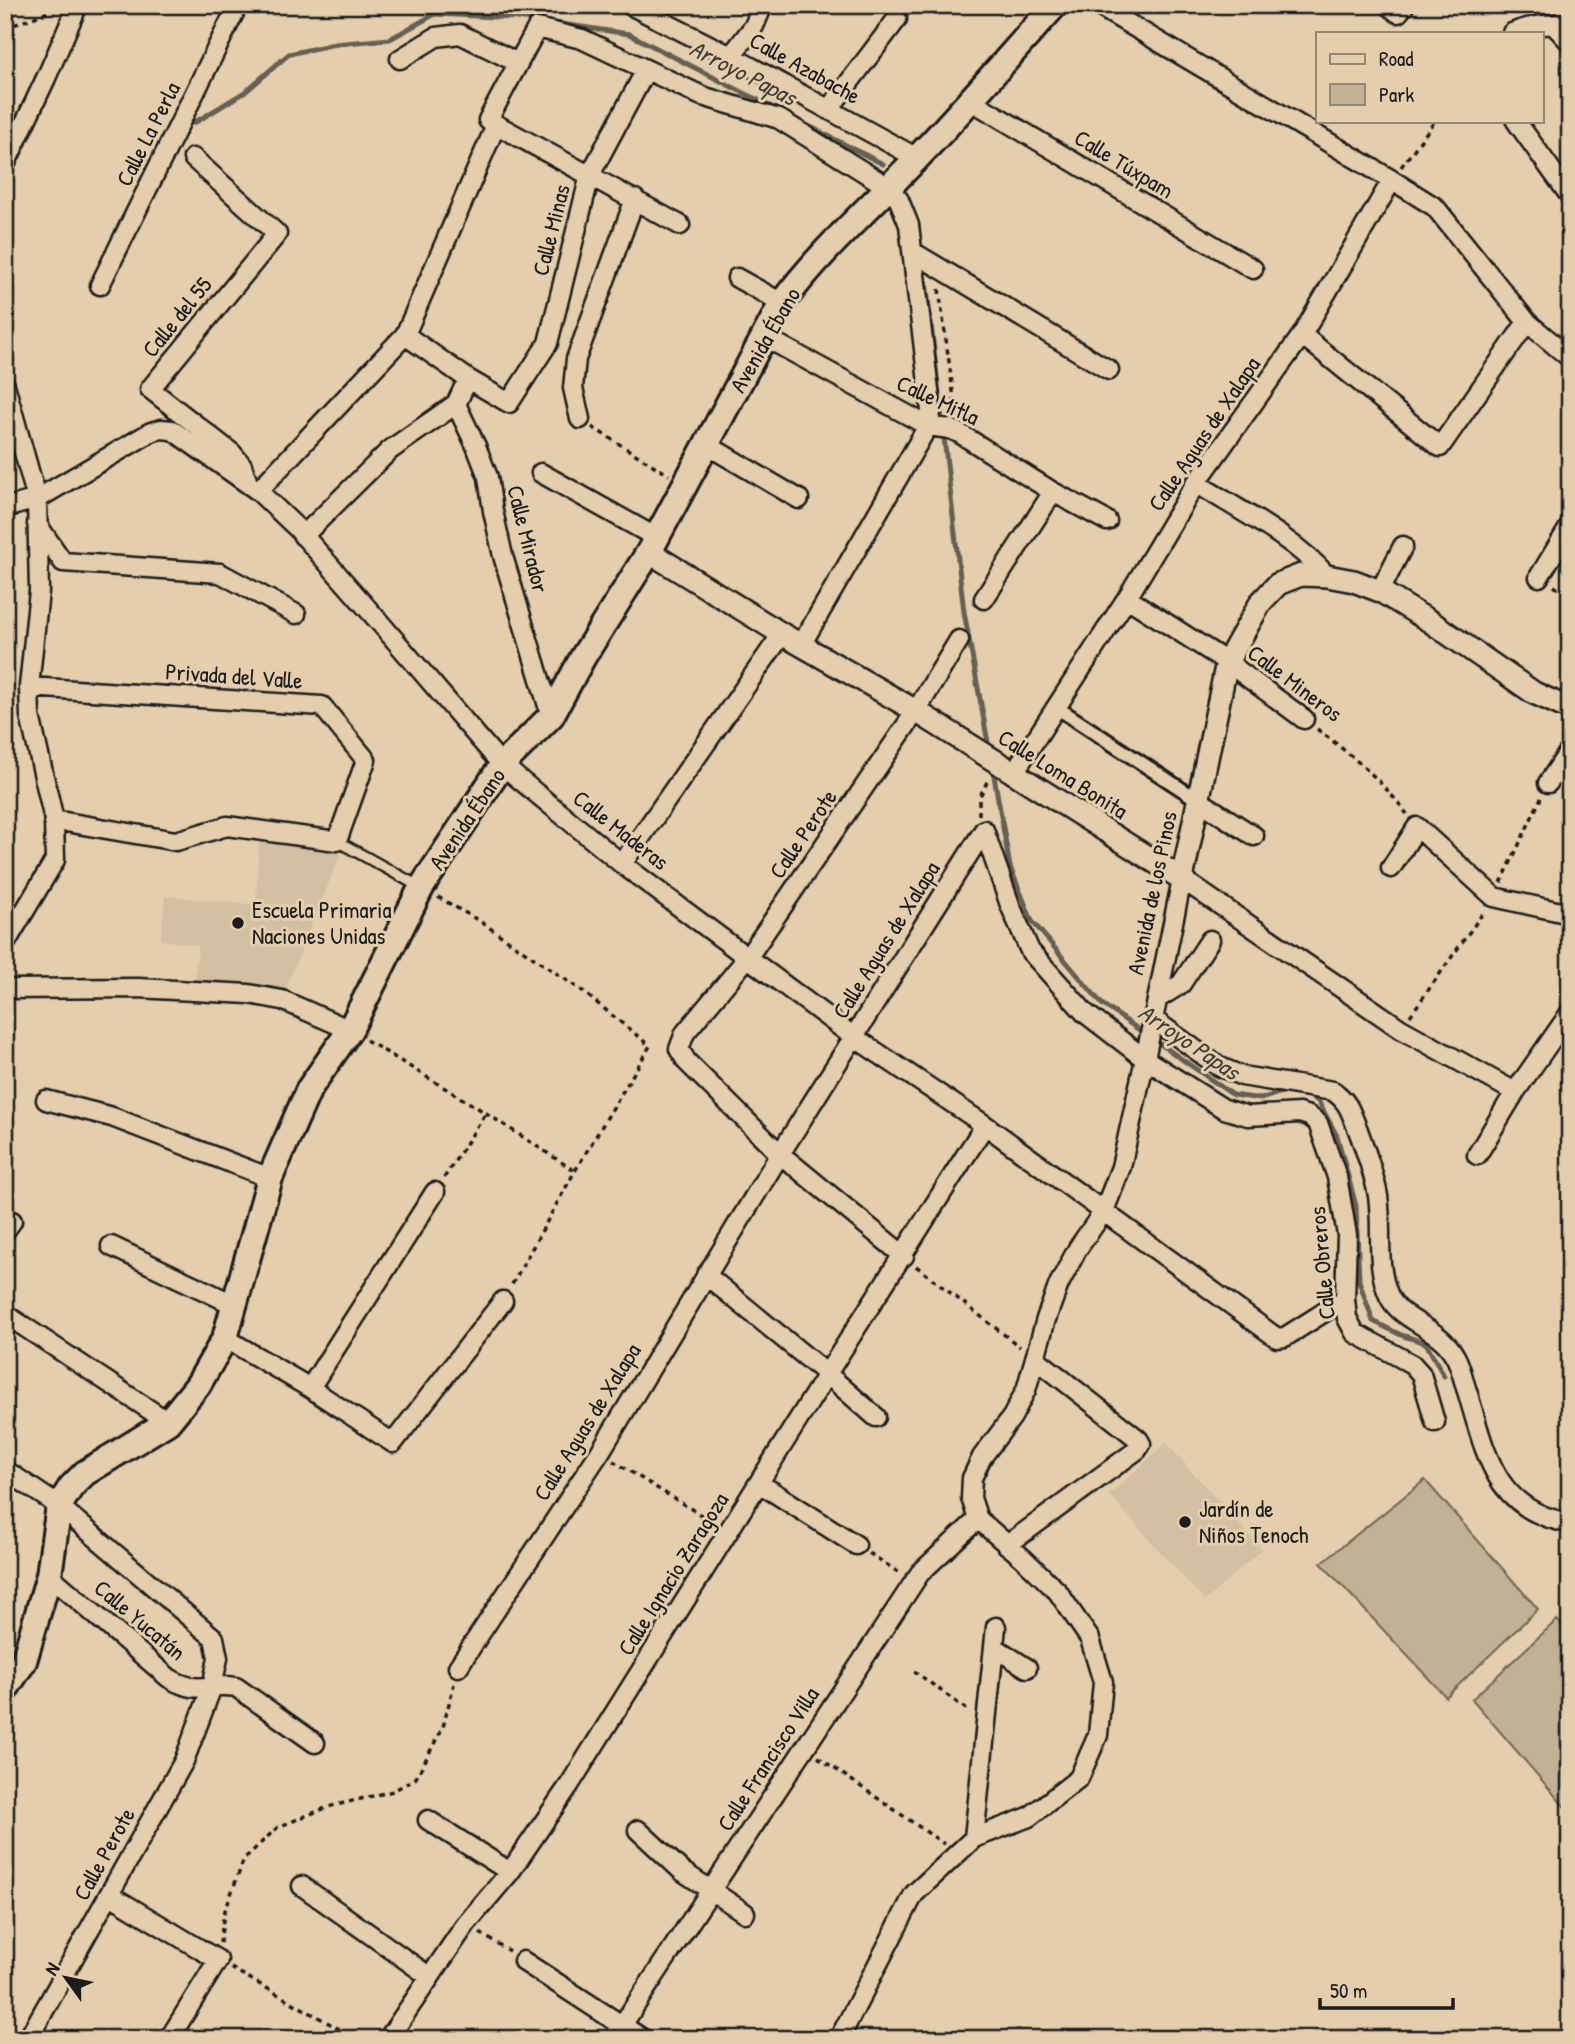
<svg xmlns="http://www.w3.org/2000/svg" width="1575" height="2044" viewBox="0 0 1575 2044" font-family="'Patrick Hand',sans-serif">
<rect width="100%" height="100%" fill="#e4cead"/>
<filter id="ink" filterUnits="userSpaceOnUse"><feTurbulence type="fractalNoise" baseFrequency=".0143" numOctaves="2"/><feDisplacementMap in="SourceGraphic" scale="14" xChannelSelector="R" yChannelSelector="G"/><feConvolveMatrix kernelMatrix="1 2 1 2 8 2 1 2 1" color-interpolation-filters="sRGB"/></filter>
<g filter="url(#ink)">
<path fill="#d3bfa1" d="M259,836L341,853L285,990L195,982L198,945L161,940L165,896L256,905Z
M1166,1443L1262,1549L1205,1601L1109,1495Z"/>
<path fill="#c3b195" stroke="#706658" stroke-width="2" d="M1425,1480L1538,1609L1446,1697L1321,1563Z
M1557,1620L1570,1635V1813L1472,1699Z"/>
<g fill="none" stroke-linecap="round" stroke-linejoin="round">
<path stroke="#665e52" stroke-width="5" d="M548,22L629,34L781,112
M793,118L883,164
M194,123L245,92L289,54L335,44L390,39L435,14L517,18L538,21
M926,281L964,612L989,748
M994,776L1010,867L1032,921L1102,1004L1145,1034
M1153,1039L1233,1095L1261,1099L1282,1092H1289
M1305,1093L1318,1101L1337,1136L1356,1206L1359,1281L1373,1321L1401,1335L1426,1343L1444,1376"/>
<g stroke="#1c1c1c" stroke-width="14">
<path id="service" d="M337,841L420,887"/>
</g>
<g stroke="#1c1c1c" stroke-width="18">
<path id="pedestrian" d="M1056,707L1198,800"/>
</g>
<g stroke="#1c1c1c" stroke-width="23">
<path id="minor" d="M630,5L731,56L917,158
M1097,5L1392,180L1435,207L1527,322L1570,358
M1388,5L1398,13L1405,5
M1553,24L1570,42
M1512,33C1530,25 1550,24 1570,23
M731,56L754,26L763,5
M400,59L436,37L460,34L518,63
M970,100L1253,269
M829,109L897,19
M1516,121L1570,196
M193,158L277,234L150,389L232,453L242,465L248,483
M5,165L46,78L78,5
M680,225L488,120L537,28L582,39L702,96L779,119L888,187L899,200L909,225L930,399L931,413L928,426L801,645
M913,252L1109,370
M737,278L782,303
M100,285L238,5
M405,335L468,379L509,403L548,343L590,175L646,70
M1302,335L1440,447L1527,322
M763,336L928,426L950,429L959,433L1053,492L1107,521
M468,379L456,404L476,446L488,477L493,511L503,556L551,716
M5,385L37,499L39,591L29,687L30,716L54,820L55,860L5,944
M580,419L573,388L576,359L635,199
M707,445L799,499
M541,473L657,538
M1196,483C1237,509 1296,539 1327,576
M258,491L405,335L496,125
M5,508L37,499L151,432L161,429L172,430L258,491L297,528L381,624L502,765L622,864L854,1037L985,1125L1277,1338L1285,1337L1345,1299
M37,524L63,562L220,573L296,614
M303,536L390,450L456,404
M1539,577L1570,526
M1380,591L1403,546
M1127,598L1227,662L1304,719
M984,599L1053,492
M29,687L322,706L366,760L337,841L227,826L176,841L54,820
M1013,774L1127,598L1196,483L1302,335L1392,180
M1548,783L1570,750
M1198,800L1254,836
M984,830L1010,905L1030,951L1085,1013L1145,1059L1224,1109L1248,1116L1299,1113L1309,1116L1318,1123L1337,1177L1347,1235L1345,1299L1347,1318L1355,1333L1412,1364L1421,1374L1435,1422
M622,864L782,634
M1391,868L1417,827L1494,897L1570,914
M5,989L138,988L249,994L282,1000L350,1030
M1157,999L1181,984L1210,940
M1153,1019L1218,1066L1242,1076L1333,1091C1350,1103 1350,1112 1358,1130C1366,1152 1374,1173 1378,1196C1383,1229 1375,1265 1389,1296C1401,1322 1439,1326 1455,1356C1461,1366 1463,1380 1467,1391C1486,1453 1494,1511 1570,1523
M46,1100L112,1117L270,1178
M1477,1155L1515,1092L1570,1013
M5,1231L12,1221
M111,1246L235,1305
M904,1256L780,1154L687,1062L679,1049L685,1033L748,957L916,711L959,640
M706,1275L827,1374L876,1417
M5,1314L168,1422
M225,1338L310,1388L393,1443L503,1301
M310,1388L435,1192
M5,1470L59,1506L214,1638L218,1658L212,1687L184,1761L28,2039
M759,1483L856,1545
M978,1519L971,1498L972,1478L982,1457L1012,1417L1026,1390L1046,1319L1059,1284L1078,1248L1104,1211L1121,1167L1145,1059L1182,879L1401,1029L1515,1092
M1007,1545L1137,1450L1141,1444L1138,1439L1035,1358
M49,1575L169,1678C199,1696 207,1682 236,1687L315,1743
M994,1647L1027,1668
M458,1667L600,1452L780,1154L984,830
M428,1820L510,1872
M638,1830L682,1871L745,1913
M974,1838L996,1627
M302,1886L430,1977
M110,1895L218,1960L169,2039
M523,1961L643,2039
M388,2039L466,1924L510,1872L570,1784L827,1374L985,1125
M613,2039L920,1573L978,1519
M839,2039L914,1894L974,1838L1029,1817L1079,1778L1098,1735L1103,1682L1090,1639L1058,1592L1025,1560L978,1519"/>
</g>
<g stroke="#1c1c1c" stroke-width="26">
<path id="tertiary" d="M649,552L782,634L916,711L1182,879L1227,662L1261,602L1278,584L1301,575L1327,576L1354,581L1380,591L1431,622L1534,693L1570,709"/>
</g>
<g stroke="#1c1c1c" stroke-width="30">
<path id="secondary" d="M5,1690L24,1661L49,1575L59,1506L71,1487L85,1473L168,1422L198,1385L225,1338L270,1178L309,1089L350,1030L421,888L502,765L551,716L583,657L649,552L782,303C822,249 872,206 918,157C965,108 1009,56 1055,5"/>
</g>
<path stroke="#1c1c1c" stroke-width="3.5" stroke-dasharray="5 5" stroke-linecap="butt" d="M5,28L59,8
M1401,167L1435,121
M939,289L956,413
M592,427L669,475
M1554,586L1570,597
M1317,729C1350,754 1382,780 1407,814
M1562,791L1570,796
M979,815V798L988,780
M1501,883L1541,798
M438,897L481,922L581,990L650,1046L575,1171L510,1288
M1410,1016L1485,910
M366,1040L486,1113L575,1171
M444,1178L486,1113
M916,1266L1020,1347
M613,1461L714,1523
M869,1553L901,1574
M914,1671L970,1712
M818,1757L944,1844
M480,1933L509,1951
M220,1943L224,1913L244,1859L278,1827L328,1807L393,1791L416,1778L443,1727L454,1684
M231,1968L357,2039"/>
<use href="#service" stroke="#e4cead" stroke-width="9"/>
<use href="#pedestrian" stroke="#e4cead" stroke-width="12"/>
<use href="#minor" stroke="#e4cead" stroke-width="18"/>
<use href="#tertiary" stroke="#e4cead" stroke-width="21"/>
<use href="#secondary" stroke="#e4cead" stroke-width="24"/>
</g>
</g>
<g fill="#1c1c1c" stroke="#e4cead" stroke-width="2.5">
<circle cx="238" cy="923" r="7"/>
<circle cx="1185" cy="1522" r="7"/>
</g>
<g text-anchor="middle" stroke-width="6" stroke-linejoin="round" paint-order="stroke">
<g font-size="23" fill="#1c1c1c" stroke="#e4cead">
<text transform="translate(805 68) rotate(29)" y="8">Calle Azabache</text>
<text transform="translate(148 134) rotate(-63)" y="8">Calle La Perla</text>
<text transform="translate(1124 164) rotate(31)" y="8">Calle Túxpam</text>
<text transform="translate(551 230) rotate(-76)" y="8">Calle Minas</text>
<text transform="translate(177 317) rotate(-51)" y="8">Calle del 55</text>
<text transform="translate(765 340) rotate(-60)" y="8">Avenida Ébano</text>
<text transform="translate(938 400) rotate(25)" y="8">Calle Mitla</text>
<text transform="translate(1204 434) rotate(-56)" y="8">Calle Aguas de Xalapa</text>
<text transform="translate(528 539) rotate(76)" y="8">Calle Mirador</text>
<text transform="translate(234 676) rotate(4)" y="8">Privada del Valle</text>
<text transform="translate(1295 683) rotate(37)" y="8">Calle Mineros</text>
<text transform="translate(1063 774) rotate(32)" y="8">Calle Loma Bonita</text>
<text transform="translate(467 819) rotate(-56)" y="8">Avenida Ébano</text>
<text transform="translate(621 830) rotate(38)" y="8">Calle Maderas</text>
<text transform="translate(803 834) rotate(-56)" y="8">Calle Perote</text>
<text transform="translate(1152 893) rotate(-78)" y="8">Avenida de los Pinos</text>
<text transform="translate(886 940) rotate(-58)" y="8">Calle Aguas de Xalapa</text>
<text transform="translate(1322 1263) rotate(-95)" y="8">Calle Obreros</text>
<text transform="translate(587 1422) rotate(-58)" y="8">Calle Aguas de Xalapa</text>
<text transform="translate(673 1574) rotate(-58)" y="8">Calle Ignacio Zaragoza</text>
<text transform="translate(140 1620) rotate(40)" y="8">Calle Yucatán</text>
<text transform="translate(768 1759) rotate(-57)" y="8">Calle Francisco Villa</text>
<text transform="translate(104 1854) rotate(-61)" y="8">Calle Perote</text>
</g>
<g font-size="23" fill="#1c1c1c" stroke="#e4cead" text-anchor="start">
<text x="252" y="918">Escuela Primaria<tspan x="252" dy="26">Naciones Unidas</tspan></text>
<text x="1199" y="1517">Jardín de<tspan x="1199" dy="26">Niños Tenoch</tspan></text>
</g>
<g font-size="24" font-style="italic" fill="#413d37" stroke="#e4cead">
<text transform="translate(743 73) rotate(27)" y="8">Arroyo Papas</text>
<text transform="translate(1189 1042) rotate(34)" y="8">Arroyo Papas</text>
</g>
</g>
<rect width="1575" height="2044" fill="none" stroke="#e4cead" stroke-width="28"/>
<rect x="14" y="14" width="1547" height="2016" fill="none" stroke="#1c1c1c" stroke-width="2.5" filter="url(#ink)"/>
<rect x="1316" y="32" width="228" height="91" fill="#e4cead" stroke="#948773" stroke-width="2"/>
<rect x="1330" y="54" width="35" height="10" fill="#e4cead" stroke="#948773" stroke-width="2"/>
<text x="1379" y="66" font-size="21" fill="#1c1c1c">Road</text>
<rect x="1330" y="84" width="35" height="21" fill="#c3b195" stroke="#948773" stroke-width="2"/>
<text x="1379" y="102" font-size="21" fill="#1c1c1c">Park</text>
<g transform="translate(66 1978) rotate(303)" stroke="#e4cead" stroke-width="5" paint-order="stroke">
<path d="M0-5L12 26L0 18L-12 26Z" fill="#1c1c1c"/>
<text y="-10" font-size="19" font-weight="bold" text-anchor="middle" fill="#1c1c1c">N</text>
</g>
<path d="M1320 1998v10h133v-10" fill="none" stroke="#1c1c1c" stroke-width="3.5"/>
<text x="1330" y="1998" font-size="21" fill="#1c1c1c" stroke="#e4cead" stroke-width="5" paint-order="stroke">50 m</text>
</svg>
